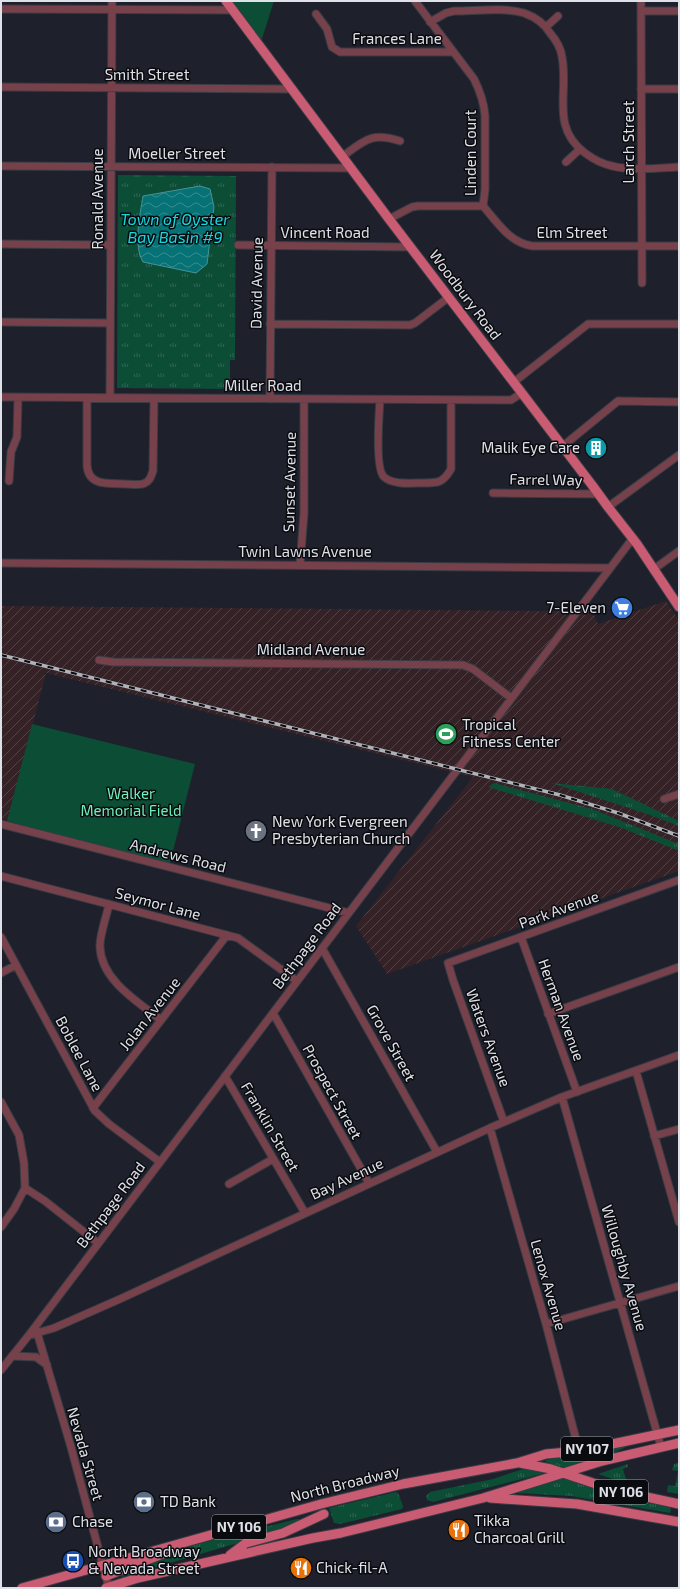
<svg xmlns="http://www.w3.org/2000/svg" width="680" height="1589" viewBox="0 0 680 1589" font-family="'Exo 2',sans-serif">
<defs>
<pattern id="industrial-furrows" width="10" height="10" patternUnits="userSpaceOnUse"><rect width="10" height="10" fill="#352227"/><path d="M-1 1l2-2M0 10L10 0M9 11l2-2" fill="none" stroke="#524246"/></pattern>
<pattern id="grass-tufts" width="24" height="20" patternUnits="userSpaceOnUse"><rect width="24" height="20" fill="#0c4d36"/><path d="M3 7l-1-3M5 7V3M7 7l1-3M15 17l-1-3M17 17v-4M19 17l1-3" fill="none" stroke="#2f6653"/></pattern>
<pattern id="water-waves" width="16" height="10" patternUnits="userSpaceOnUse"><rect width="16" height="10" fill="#067275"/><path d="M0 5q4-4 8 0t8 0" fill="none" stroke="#368c8f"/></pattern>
</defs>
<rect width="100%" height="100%" fill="#1e212b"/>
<path fill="url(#industrial-furrows)" d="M666,601L679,620V871L387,974L356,926L473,777L46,673L8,820L1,819V606L539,611L592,610L598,624Z"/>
<path fill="url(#grass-tufts)" d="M118,175L236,176L235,360H230V389L117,388Z
M494,783L592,809L679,844V851L622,828L488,787Z
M552,783L612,789L679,821V826L650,815Z
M626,1444V1447L608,1456L563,1468L546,1462L545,1460L569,1456Z
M679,1463V1494L667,1492L668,1485L675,1486L678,1471L672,1470L674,1464Z
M628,1464V1467L623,1469L626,1479L631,1482V1485L598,1474Z
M526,1468L545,1471V1473L433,1502L427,1500L426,1496L430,1492L493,1479Z
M563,1476L621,1496L670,1507L671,1510L670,1513L571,1496L518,1493L517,1490Z
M396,1492L398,1493L403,1506L402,1509L340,1524L334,1523L329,1508Z
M297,1519L301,1520V1522L276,1532L122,1577L121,1574L194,1545Z"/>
<path fill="#0c4d36" d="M226,1H274L260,45Z
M32,724L195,764L169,867L7,821Z"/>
<path fill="url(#water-waves)" stroke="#479398" d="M200,186L210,189L214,207L207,264L196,273L143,262C133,245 140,215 143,196Z"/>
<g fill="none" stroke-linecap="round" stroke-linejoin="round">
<g stroke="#393c45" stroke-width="9">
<path id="minor" d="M415,1L474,79C480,91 484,102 485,116V190L483,206
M641,1L642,283
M1,9L233,10
M641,11H679
M316,14L327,29L332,47L340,52H453
M430,22L446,13L454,11C475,11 504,7 524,13C535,17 544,23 550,33C556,40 561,48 562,57C569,92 550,127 585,153C593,159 602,164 612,166C631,171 659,168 679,167
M546,27L558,16
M1,87L293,89
M641,89H679
M343,156C365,140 372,132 400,141
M566,162L580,149
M1,166L352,168
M483,206C498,223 509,242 532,246H679
M389,219L412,207L418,206H483
M1,244L111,245
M238,245L411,247
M1,322L110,323
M270,324L410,325L415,323L449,297
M514,382L588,324H679
M1,397L511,400L522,393
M110,397L112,1
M87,398V465C88,487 110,483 126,484C131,484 140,486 145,483C150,481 151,476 153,471L154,398
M270,399L272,167
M380,400C379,414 375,469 384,477C393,485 411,483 423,483C438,483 443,483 451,469V400
M563,446L618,401L679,402
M9,481L11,452L17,437L18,398
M493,493L599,494
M608,507L679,455
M1,563L609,568
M300,565L304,513V399
M654,569L679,551
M99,660L113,662L463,665L473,669L511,698
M664,799L679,794
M1,824L349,913
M1,876L238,938L297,981
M109,904C107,915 99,937 100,947C101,980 138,1002 161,1020
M1,937L95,1111L109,1124L160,1162
M521,937L577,1092
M322,948L437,1152
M1,973L16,965
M273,1013L369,1183
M548,1014L679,967
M636,1071L679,1222
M225,1076L305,1213
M562,1097L661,1447
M1,1102L19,1135L24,1163L25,1188L14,1209L1,1227
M93,1108L227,935
M504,1122L453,980L448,963L679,880
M490,1128L546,1324L579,1451
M654,1136L679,1129
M229,1184L273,1159
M25,1188L45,1201L98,1243
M546,1324L679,1286
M36,1329L71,1447L109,1588
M30,1335L54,1328L120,1299L490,1128L562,1097L679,1055
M12,1356L36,1357L47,1365
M1,1370L29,1335L633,538"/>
</g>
<g stroke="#393c45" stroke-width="11">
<path id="major" d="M226,1L389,219L592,485L608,507L637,544L679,607
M520,1463L551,1469L614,1490L679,1504
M490,1498L577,1504L679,1522
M230,1555L246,1543L283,1533L324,1514
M106,1576L170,1551
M22,1588L321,1504L403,1484L517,1463L546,1454L579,1451L679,1430
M106,1588L138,1578L313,1538L341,1533L483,1498L602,1461L679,1443"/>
</g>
<use href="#minor" stroke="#76414a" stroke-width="7"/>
<use href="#major" stroke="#c95c72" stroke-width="9"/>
<g stroke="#afb2b9" stroke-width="3.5">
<path id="rail" d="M1,655L560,795L618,813L679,836"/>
</g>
<use href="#rail" stroke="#090b0f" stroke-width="2" stroke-dasharray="6" stroke-linecap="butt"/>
</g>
<defs>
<g id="building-disc" transform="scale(1.15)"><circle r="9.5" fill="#0f9aa8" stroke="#090b0f"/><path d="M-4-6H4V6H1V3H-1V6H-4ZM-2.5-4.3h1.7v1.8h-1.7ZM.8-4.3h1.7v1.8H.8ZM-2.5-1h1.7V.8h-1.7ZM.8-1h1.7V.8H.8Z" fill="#fff"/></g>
<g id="supermarket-disc" transform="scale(1.15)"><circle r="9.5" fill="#3f7fe0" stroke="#090b0f"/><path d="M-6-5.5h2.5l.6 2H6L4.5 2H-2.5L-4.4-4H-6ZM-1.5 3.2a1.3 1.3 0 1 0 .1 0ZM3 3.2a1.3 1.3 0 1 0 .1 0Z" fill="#fff"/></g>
<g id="stadium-disc" transform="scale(1.15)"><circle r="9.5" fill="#2e9e5b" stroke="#090b0f"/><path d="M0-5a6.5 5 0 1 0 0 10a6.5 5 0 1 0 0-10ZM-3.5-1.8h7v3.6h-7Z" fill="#fff"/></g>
<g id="church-disc" transform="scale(1.15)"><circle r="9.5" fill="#6b7280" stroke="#090b0f"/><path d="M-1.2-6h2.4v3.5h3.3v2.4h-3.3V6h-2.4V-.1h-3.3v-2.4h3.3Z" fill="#fff"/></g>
<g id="bank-disc" transform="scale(1.15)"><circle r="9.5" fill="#5c6f8a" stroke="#090b0f"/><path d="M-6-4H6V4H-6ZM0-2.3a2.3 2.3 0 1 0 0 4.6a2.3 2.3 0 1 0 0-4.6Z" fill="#fff"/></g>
<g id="restaurant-disc" transform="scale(1.15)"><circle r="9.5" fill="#e8710a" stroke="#090b0f"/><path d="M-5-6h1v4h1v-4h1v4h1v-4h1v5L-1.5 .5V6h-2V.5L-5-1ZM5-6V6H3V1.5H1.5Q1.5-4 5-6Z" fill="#fff"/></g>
<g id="bus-disc" transform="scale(1.15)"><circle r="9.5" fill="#1a4fb4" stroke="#090b0f"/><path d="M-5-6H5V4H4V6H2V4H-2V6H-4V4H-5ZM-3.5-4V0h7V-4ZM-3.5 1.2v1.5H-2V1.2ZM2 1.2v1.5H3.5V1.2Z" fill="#fff"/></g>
</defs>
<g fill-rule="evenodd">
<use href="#building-disc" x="596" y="448"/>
<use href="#supermarket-disc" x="622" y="608"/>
<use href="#stadium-disc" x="446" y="734"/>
<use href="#church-disc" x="256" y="831"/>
<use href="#bank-disc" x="144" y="1502"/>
<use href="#bank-disc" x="56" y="1522"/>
<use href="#restaurant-disc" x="459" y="1530"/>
<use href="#bus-disc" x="73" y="1561"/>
<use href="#restaurant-disc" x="301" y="1568"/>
</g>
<g text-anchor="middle" stroke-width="3" stroke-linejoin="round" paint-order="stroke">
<g fill="#090b0f" stroke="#9fa1a7" stroke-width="1">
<rect x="561" y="1437" width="52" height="24" rx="3"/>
<rect x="594" y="1480" width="54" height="24" rx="3"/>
<rect x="212" y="1515" width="54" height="24" rx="3"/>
</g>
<g font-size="14" font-weight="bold" fill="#dfe1e8">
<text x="587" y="1454">NY 107</text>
<text x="621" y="1497">NY 106</text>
<text x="239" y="1532">NY 106</text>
</g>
<g font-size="15" fill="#dfe1e8" stroke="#090b0f">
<text x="397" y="44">Frances Lane</text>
<text x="147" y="80">Smith Street</text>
<text transform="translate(629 142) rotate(-90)" y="5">Larch Street</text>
<text transform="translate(471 153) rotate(-90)" y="5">Linden Court</text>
<text x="177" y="159">Moeller Street</text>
<text transform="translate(98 199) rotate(-90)" y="5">Ronald Avenue</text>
<text x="325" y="238">Vincent Road</text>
<text x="572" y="238">Elm Street</text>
<text transform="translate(257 283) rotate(-89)" y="5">David Avenue</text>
<text transform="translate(465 295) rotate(53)" y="5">Woodbury Road</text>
<text x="263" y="391">Miller Road</text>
<text transform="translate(546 480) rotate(1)" y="5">Farrel Way</text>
<text transform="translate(290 482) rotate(-89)" y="5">Sunset Avenue</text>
<text x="305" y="557">Twin Lawns Avenue</text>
<text x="311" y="655">Midland Avenue</text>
<text transform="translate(178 856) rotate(14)" y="5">Andrews Road</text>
<text transform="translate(158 904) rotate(15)" y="5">Seymor Lane</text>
<text transform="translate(559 910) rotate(-20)" y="5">Park Avenue</text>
<text transform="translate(307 946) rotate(-53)" y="5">Bethpage Road</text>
<text transform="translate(561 1010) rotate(70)" y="5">Herman Avenue</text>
<text transform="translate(150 1014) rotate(-52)" y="5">Jolan Avenue</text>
<text transform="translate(488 1038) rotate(70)" y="5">Waters Avenue</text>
<text transform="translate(391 1043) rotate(61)" y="5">Grove Street</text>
<text transform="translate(79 1054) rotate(62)" y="5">Boblee Lane</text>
<text transform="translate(332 1092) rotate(61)" y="5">Prospect Street</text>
<text transform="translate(270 1127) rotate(60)" y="5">Franklin Street</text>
<text transform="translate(347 1179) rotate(-25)" y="5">Bay Avenue</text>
<text transform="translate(111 1205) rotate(-53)" y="5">Bethpage Road</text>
<text transform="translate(624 1268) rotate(74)" y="5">Willoughby Avenue</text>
<text transform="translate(548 1285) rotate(74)" y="5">Lenox Avenue</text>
<text transform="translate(85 1454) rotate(74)" y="5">Nevada Street</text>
<text transform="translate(345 1484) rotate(-14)" y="5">North Broadway</text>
</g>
<g font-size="15" fill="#dfe1e8" stroke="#090b0f" text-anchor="start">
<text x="580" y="453" text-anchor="end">Malik Eye Care</text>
<text x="606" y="613" text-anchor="end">7-Eleven</text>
<text x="462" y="730">Tropical<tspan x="462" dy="17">Fitness Center</tspan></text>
<text x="272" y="827">New York Evergreen<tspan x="272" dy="17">Presbyterian Church</tspan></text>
<text x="160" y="1507">TD Bank</text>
<text x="474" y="1526">Tikka<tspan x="474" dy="17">Charcoal Grill</tspan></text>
<text x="72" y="1527">Chase</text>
<text x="88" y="1557">North Broadway<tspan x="88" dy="17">&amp; Nevada Street</tspan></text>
<text x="316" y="1573">Chick-fil-A</text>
</g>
<g font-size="15" fill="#72efbb" stroke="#090b0f">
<text x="131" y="799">Walker<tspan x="131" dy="17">Memorial Field</tspan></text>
</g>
<g font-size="16" font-style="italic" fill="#16d9df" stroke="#090b0f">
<text x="175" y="225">Town of Oyster<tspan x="175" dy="18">Bay Basin #9</tspan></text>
</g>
</g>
<rect width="680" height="1589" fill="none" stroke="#dfe1e8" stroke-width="4"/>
</svg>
